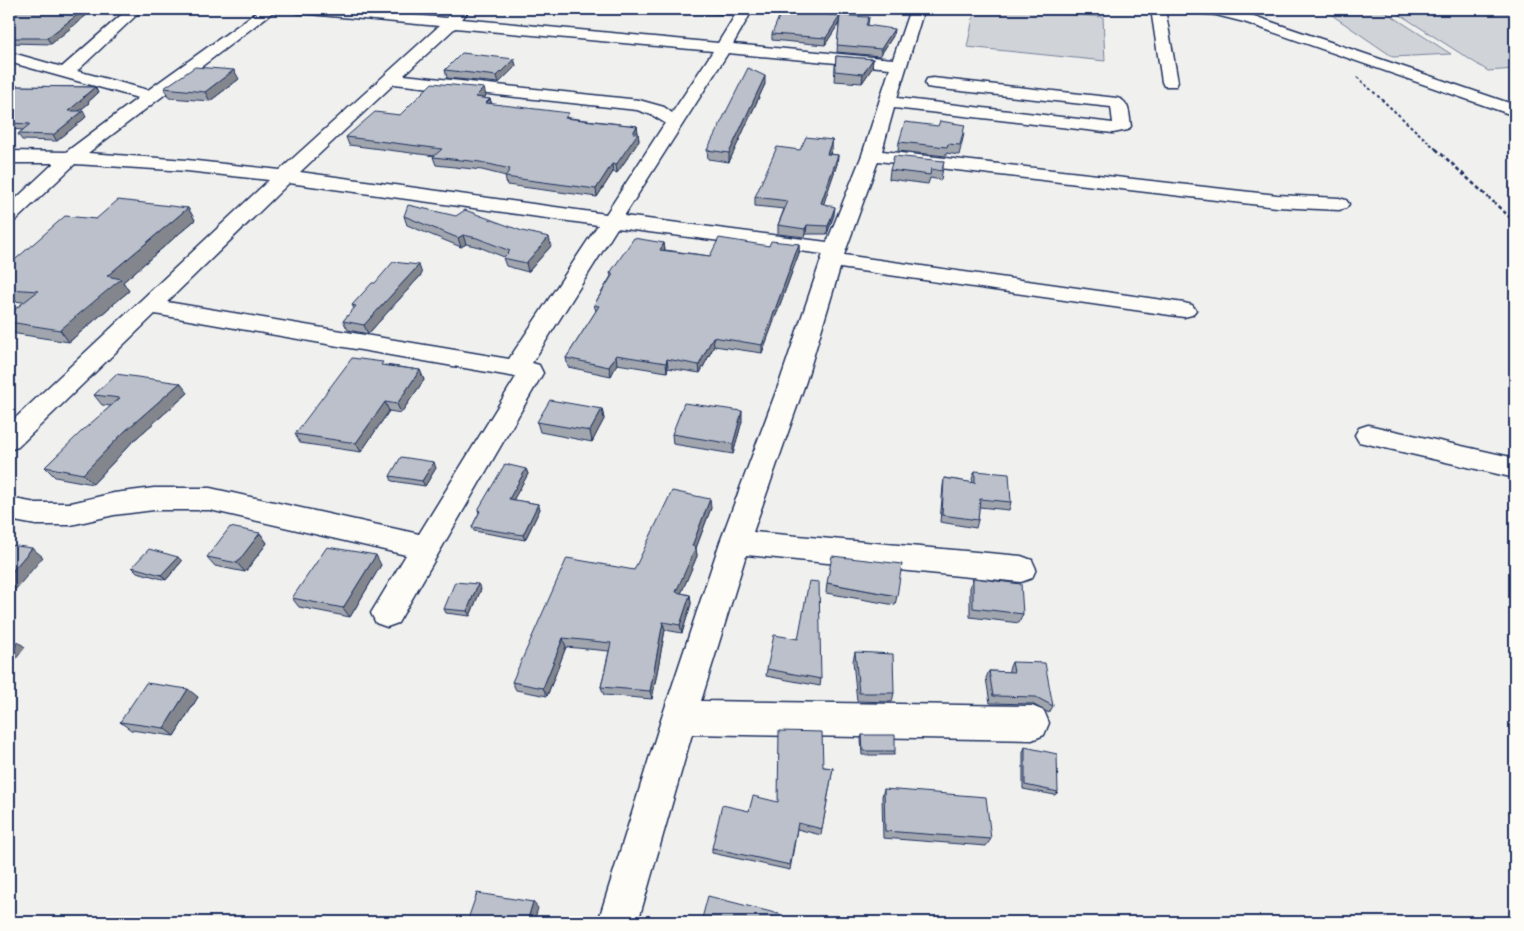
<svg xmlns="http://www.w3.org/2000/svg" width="1524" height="931" viewBox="0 0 1524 931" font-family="Kalam,sans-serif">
<rect width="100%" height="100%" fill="#f0f0ee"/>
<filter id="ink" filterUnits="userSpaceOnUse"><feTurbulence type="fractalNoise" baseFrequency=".02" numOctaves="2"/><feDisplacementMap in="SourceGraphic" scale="10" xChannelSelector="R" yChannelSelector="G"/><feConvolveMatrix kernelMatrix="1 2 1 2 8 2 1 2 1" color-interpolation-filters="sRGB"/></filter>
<g filter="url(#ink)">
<path fill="#d0d3d8" stroke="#76819b" d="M975,9H1011L1103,17L1105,61L967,47Z
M1323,9H1381L1451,54L1393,57Z
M1391,9H1515V69L1488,71Z"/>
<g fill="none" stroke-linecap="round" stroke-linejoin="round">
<g stroke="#1b2f5e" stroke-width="3">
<path id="minor" d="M128,9H143L77,71L148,90L261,9H277L88,153L187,160L280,170L439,26L298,13L293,12L291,9H343L447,18L455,9H470L462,19L718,43L739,9H753L733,44L893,59L910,9H924L897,98L1113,123L1111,107L933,88L927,87L925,83L927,79L933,78L1117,98C1130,101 1129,114 1131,126L1128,130L1113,133L894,108L882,151L1277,195L1339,198L1346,200L1349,204L1346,208L1339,210L1277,207L878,161L844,255L1184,303L1192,305L1196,310L1192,315L1184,317L840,268L806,381L753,532L1021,556L1032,560L1036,569L1032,578L1021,582L746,555L701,701L1032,706L1044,711L1049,723L1044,735L1032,740L692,734L638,922H598L662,717L720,542L780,381L823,254L617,228L532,363L539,365L543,373L398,623L387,627L376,623L371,613L406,555L210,510H154L114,515L71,525H36L9,520V498L36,503H71L114,493L154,488H210L419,534L516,377L155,314L18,447L9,450V424L269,180L187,171L75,164L16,220L9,222V205L54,163H9V151L66,152L138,98L9,62V52L62,67ZM455,28L713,51L672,113L664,107L639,100L404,75ZM728,53L890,68L862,155L827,242L624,216ZM394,84L637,110L652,115L665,123L606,214L300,172ZM289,183L598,225L509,359L167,302Z
M1151,9H1165L1178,82L1176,86H1164L1162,82Z
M1186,9H1225L1254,16L1515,105V116L1244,22L1216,15L1188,12Z
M1368,425L1515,458V478L1359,442L1355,435L1359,428Z"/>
</g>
<path stroke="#1b2f5e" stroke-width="2" stroke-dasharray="3 2.5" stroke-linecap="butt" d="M1357,77L1437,150"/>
<path stroke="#1b2f5e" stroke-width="2.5" stroke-dasharray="4 3" stroke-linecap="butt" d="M1436,149L1515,222"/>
<use href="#minor" fill="#fdfcf7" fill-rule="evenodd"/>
</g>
<path fill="#a1a5ae" stroke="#1b2f5e" d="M9,9H94L51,44L9,43Z
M687,9H734L731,15L687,13Z
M869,17L868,25L893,36L880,56L837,52L839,23L825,45L772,40V34Z
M836,56L873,59L872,68L862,83L834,81Z
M514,59L516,66L499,83L447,78L445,70Z
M239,79L210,101L169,98L164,88Z
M765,84L729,162L708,159L707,150Z
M9,86L95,87L98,93L88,102L89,103L79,111L86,117L57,141L22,140L18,134L23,130L9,129Z
M486,96L484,98L490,99L492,104L570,118L637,126L639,141L617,173L613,172L597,197L507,185L505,177L506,176L482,170L436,165L433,157L435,156L349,145L346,137L400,115Z
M964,134L959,155L946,153V156L898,151L899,142Z
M832,140V149L830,154L838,155L837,164L823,204L834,215L827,234H806L805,237L778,234V225L784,209L755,206V197L800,150Z
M944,161L941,180L930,178L928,184L889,179L890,170Z
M188,208L195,220L123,282L129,291L69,342L11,333L9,330V314L24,302L9,301V265L96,219Z
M404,216L551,246L528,272L506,266L503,258L504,257L479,247L466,244L461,247L407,225Z
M664,243L665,250L710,256L769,246L799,244V253L762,353L714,346L700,373L668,368L667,372L617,364L611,376L568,367L566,358L596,311L594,305L611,276L610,273Z
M422,274L368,334L348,330L343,321L354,309L352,305L375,283Z
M385,365L420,370L424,380L401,413L389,411L361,452L300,443L295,434Z
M188,393L133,441L93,484L55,477L45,467L111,406L102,405L94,395Z
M602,409L604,419L592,442L540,432L537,422Z
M742,421L733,454L673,444L672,434Z
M436,468L425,486L392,481L390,476Z
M526,469L528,474L513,500L538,504L540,509L525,540L474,531L472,527L479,513L478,510Z
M975,471L1011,502L1009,510L979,507L978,520L976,528L940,522L943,486L944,478L973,483L972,479Z
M711,508L696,548L697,556L681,593L690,595L691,604L682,633L665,630L652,699L604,695L601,687L609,651L566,647L547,696L516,690L512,682L634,570Z
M260,533L267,543L245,572L215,566L207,557Z
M178,557L182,561L166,580L137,572L132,567Z
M381,565L350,617L299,607L292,598Z
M973,578L1023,614L1019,623L970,617V587Z
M827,583L897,596L895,605L826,593Z
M481,589L470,616L446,613L444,609Z
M798,639L821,679L820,686L766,676L767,669Z
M855,652L894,693L892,702L857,701L853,661Z
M1012,662L1053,706L1049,713L1032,704L990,703L986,678L989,671L1009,672V669Z
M198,697L174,736L131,730L120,722Z
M862,735L895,751L894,755H862L861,739Z
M1025,747L1058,792L1055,795L1023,789V752Z
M823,767L833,768L821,835L797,829L790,870L712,853V848L749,811L778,802Z
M884,789L991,839L986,846L883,838L882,796Z"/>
<path fill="#83868d" stroke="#1b2f5e" d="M85,9H94L51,44L47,38Z
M840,16L839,23L825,45L826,38Z
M894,29L893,36L880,56L881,49Z
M514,59L516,66L499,83L497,76Z
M873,59L872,68L862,83L863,74Z
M234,70L239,79L210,101L205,92Z
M765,76V84L729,162V153Z
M95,87L98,93L88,102L89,103L72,117L68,111Z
M484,88L486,96L477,104L475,97Z
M490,99L492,106L486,103Z
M83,111L86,117L57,141L53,135Z
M637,126L639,141L617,173L616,165Z
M832,140V149L826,162L827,154Z
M838,155L837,164L821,212V203Z
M612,164L613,172L597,197L596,189Z
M835,207L834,215L827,234L828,226Z
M188,208L195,220L123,282L129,291L69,342L60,330L107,276Z
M807,225L806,234L805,237V229Z
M463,235L466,244L461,247L458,238Z
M549,237L551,246L528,272L526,263Z
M664,243L665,252L660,250Z
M799,244V253L762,353V345Z
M419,265L422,274L368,334L364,325Z
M713,337L714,346L700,373L699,365Z
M616,355L617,364L611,376L609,367Z
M667,359L668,368L667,372L666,363Z
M420,370L424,380L401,413L397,404Z
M180,383L188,393L133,441L93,484L83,474L124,432Z
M385,402L389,411L361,452L356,443Z
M602,409L604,419L592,442L590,431Z
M742,411V421L733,454V444Z
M434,462L436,468L425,486L422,481Z
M526,469L528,474L511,504L509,499Z
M710,499L711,508L696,548L697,556L678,601L676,592L692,546Z
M538,504L540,509L525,540L523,535Z
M260,533L267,543L245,572L237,563Z
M32,548L43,557L9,597V575Z
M376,555L381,565L350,617L343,608Z
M178,557L182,561L166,580L161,575Z
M478,584L481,589L470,616L467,611Z
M690,595L691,604L682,633L680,625Z
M663,622L665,630L652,699L650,691Z
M563,638L566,647L547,696L543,688Z
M18,642L25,647L9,668V655Z
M188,689L198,697L174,736L164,728Z
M533,902L538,908L534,922H527Z
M14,916L29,922H10Z"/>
<path fill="#bbc0ca" stroke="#1b2f5e" d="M9,9H85L47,38H9Z
M694,9H732L731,11Z
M781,12L869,17L866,25L894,29L881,49L837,45L840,16L826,38L772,34Z
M462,53L514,59L497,76L445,70Z
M836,56L873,59L863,74L835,71Z
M195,67L234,70L205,92L164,88Z
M748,68L765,76L729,153L707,150Z
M432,83L484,88L475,97L490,99L486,103L569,113L565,118L637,126L633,133H638L616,165L612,164L596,189L505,177L510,169L480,162L433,157L442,149L346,137L375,112L400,115Z
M9,86L95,87L83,97H85L68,111H83L53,135L18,134L30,124L9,123Z
M940,121L965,125L960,145L948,144L947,147L899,142L905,122L938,126Z
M806,137L832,140L827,154L838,155L821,203L835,207L828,226L807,225L805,229L778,225L788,201L755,197L777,147L800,150Z
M894,156L944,161L942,171L931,169L930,175L890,170Z
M118,200L188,208L107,276L121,279L60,330L9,322V314L38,291L9,289V265L65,216L96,219Z
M408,205L456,216L465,210L522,231L549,237L526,263L503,258L510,251L477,238L463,235L458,238L404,216Z
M634,238L664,243L660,250L710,256L719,238L769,246L771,241L799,244L762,345L713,337L699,365L667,359L666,363L616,355L609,367L566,358L599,306L594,305L613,274L610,273Z
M393,262L419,265L364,325L343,321L356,306L352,305L372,283H375Z
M352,358L383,362L381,365L420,370L397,404L385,402L356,443L295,434Z
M116,374L180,383L124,432L83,474L45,467L83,430L120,398L94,395Z
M550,400L602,409L590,431L537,422Z
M684,403L742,411L733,444L672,434Z
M401,457L434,462L422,481L390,476Z
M505,464L526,469L509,499L538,504L523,535L472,527L480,511L478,510Z
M975,471L1009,474L1011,502L980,499L978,520L942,515L944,478L975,483Z
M672,491L710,499L692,546L696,547L676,592L690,595L680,625L663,622L650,691L601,687L611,643L563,638L543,688L512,682L567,558L634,570Z
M230,527L260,533L237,563L207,557Z
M9,545L32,548L9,575Z
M327,547L376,555L343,608L292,598Z
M149,549L178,557L161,575L132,567Z
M832,556L902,564L897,596L827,583Z
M973,578L1021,584L1023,614L973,608Z
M809,581L819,582L821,679L767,669L774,635L798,639Z
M455,582L478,584L467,611L444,609Z
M9,641L18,642L9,655Z
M855,652L893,654L894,693H859Z
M1012,662L1045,663L1053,706L1036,697L993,696L989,671L1014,672Z
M146,683L188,689L164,728L120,722Z
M779,731L822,732L823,767L833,768L822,829L798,823L790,865L712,848L722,805L749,811L753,796L778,802Z
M862,735H895V751H863Z
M1025,747L1057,754L1058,792L1025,785Z
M884,789L986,797L991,839L885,831Z
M477,893L533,902L527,922H467Z
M708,896L783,915L781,922H701Z
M9,916H14L10,922H9Z"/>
</g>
<rect width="1524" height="931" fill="none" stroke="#fdfcf7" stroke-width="30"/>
<rect x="15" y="15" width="1494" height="901" fill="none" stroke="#1b2f5e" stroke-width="2" filter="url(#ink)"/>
</svg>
